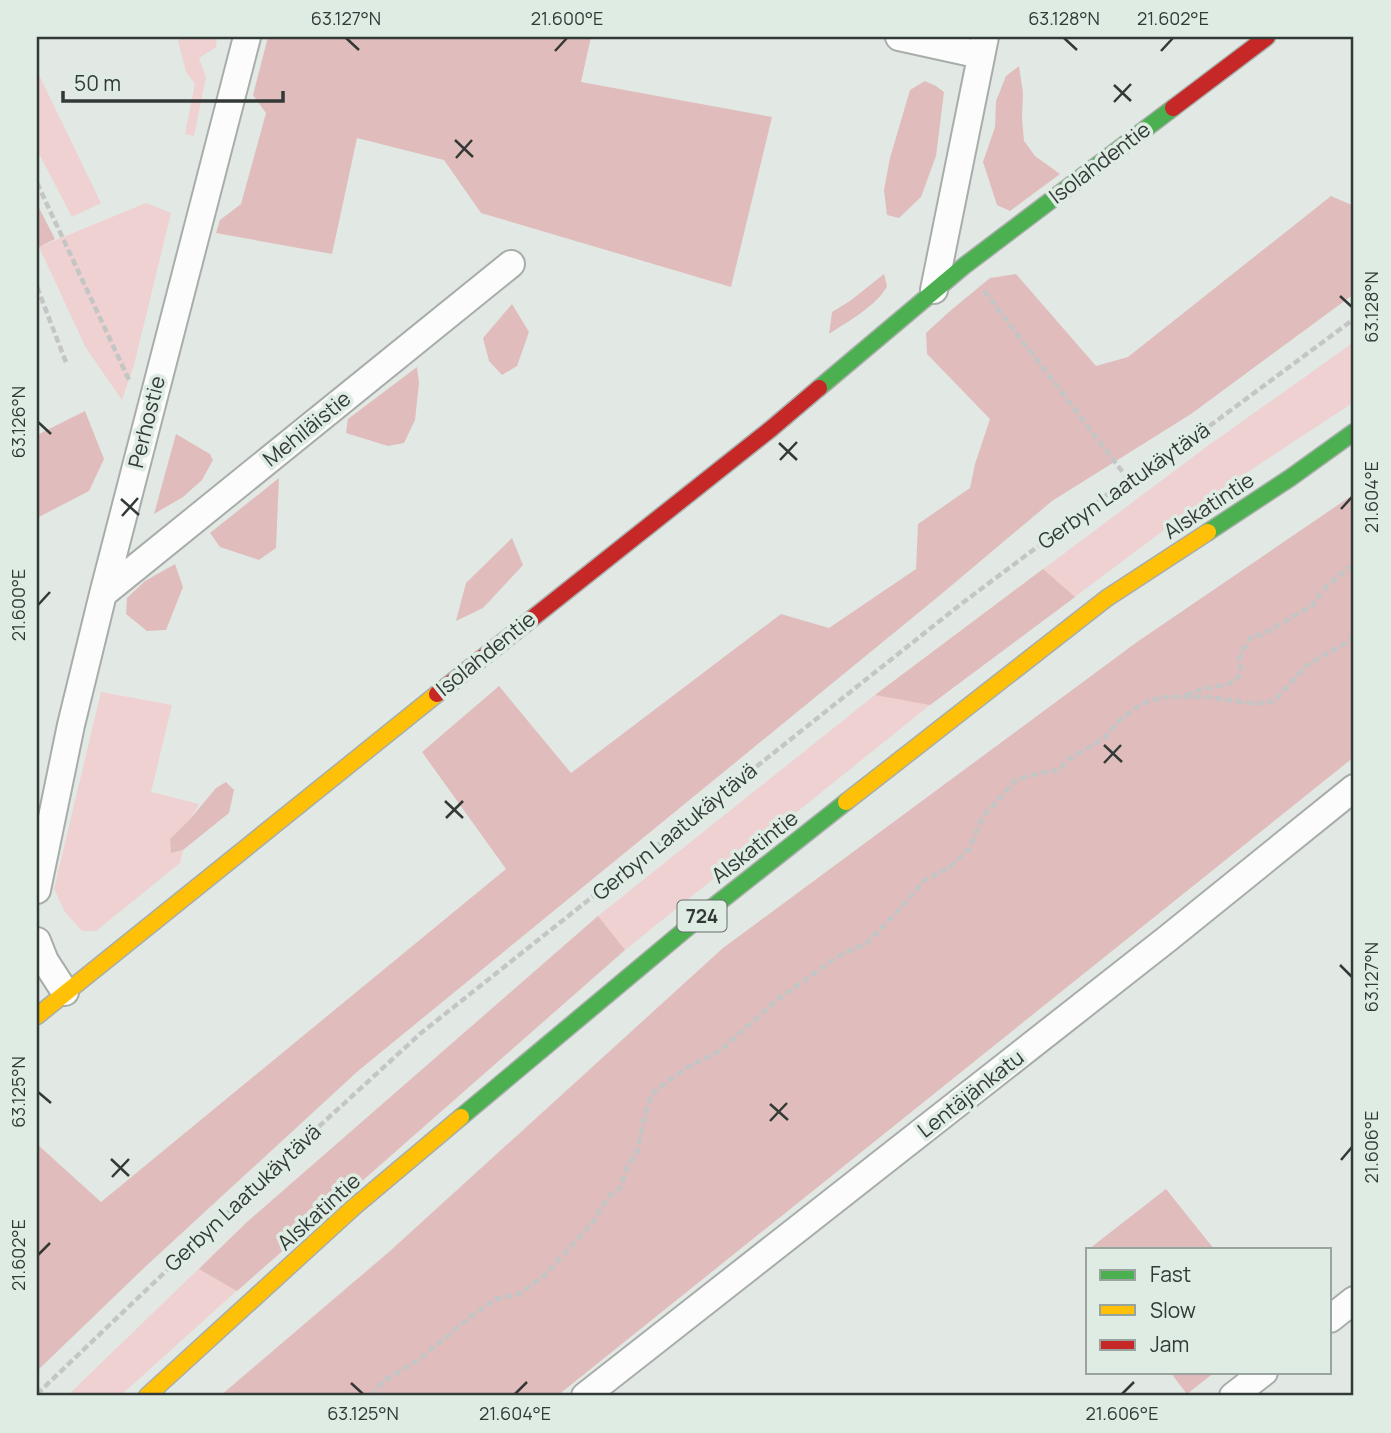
<svg xmlns="http://www.w3.org/2000/svg" width="1391" height="1433" viewBox="0 0 1391 1433" font-family="Manrope,sans-serif">
<rect width="100%" height="100%" fill="#e2e8e4"/>
<path fill="#eed1d0" d="M183,37H217L216,47L199,58L206,77L194,136L185,134L195,84L186,72L178,41Z
M37,71L101,203L72,217L37,150Z
M146,203L171,213L134,365L122,400L86,348L39,247Z
M1354,342V402L1199,504L930,705L625,950L273,1258L120,1396H67L246,1223L598,916L875,695L1209,445Z
M101,692L172,705L151,792L199,804L191,818L170,839L171,853L183,850L180,863L96,931H82L65,912L54,889Z"/>
<path fill="#e0bdbc" d="M268,37H591L581,82L772,117L731,287L481,213L444,160L357,138L332,254L216,233L220,220L241,204L266,113L253,95Z
M1019,66L1023,93L1022,118L1024,141L1035,156L1060,174L1010,211L997,205L983,162L995,127L996,101L1006,76Z
M925,81L936,86L944,92L936,156L921,197L899,218L887,215L884,190L890,158L910,90Z
M1331,196L1354,206V294L1191,414L1052,501L939,596L358,1071L145,1267L37,1371V1144L101,1202L506,869L422,752L499,686L571,773L781,614L829,628L916,569L918,524L970,488L975,464L990,419L927,354L926,333L950,311L990,278L1016,274L1096,366L1128,357Z
M37,204L55,239L37,248Z
M884,274L887,286C878,305 847,322 829,334L832,312L850,301Z
M512,304L529,332L517,366L502,375L489,361L483,338Z
M417,367L419,383L415,420L404,443L388,446L346,433L348,419Z
M85,411L104,459L89,491L37,518V435Z
M176,434L210,454L213,460L202,480L183,497L154,514Z
M279,478L276,548L259,560L220,547L210,533Z
M1354,494V757L557,1396H220L390,1251L723,948L1137,642Z
M512,538L523,565L483,608L456,621L466,583Z
M175,564L183,587L166,630L147,631L126,614L127,598L145,581Z
M1043,569L1075,597L930,705L875,695Z
M226,782L234,790L229,813L183,850L171,853L170,839L191,818L216,788Z
M598,916L625,950L237,1291L199,1269L246,1223Z
M1166,1189L1214,1249H1089Z
M1170,1372H1215L1187,1394Z"/>
<g fill="none" stroke-linecap="round" stroke-linejoin="round">
<g stroke="#a8adaa" stroke-width="30">
<path id="street" d="M899,37L981,55
M934,290L985,37
M103,594L511,264
M37,890L71,725L103,594L247,37
M37,941L45,961L65,992
M1330,1319L1354,1300
M585,1396L1167,939L1354,788
M1233,1396L1264,1372"/>
</g>
<g stroke="#a8adaa" stroke-width="19">
<path id="fast" d="M819,388L964,266L1173,108
M1208,532L1290,478L1354,432
M461,1117L699,918L846,802"/>
</g>
<g stroke="#a8adaa" stroke-width="19">
<path id="slow" d="M846,802L1107,598L1208,532
M37,1016L437,694
M147,1396L354,1207L461,1117"/>
</g>
<g stroke="#a8adaa" stroke-width="19">
<path id="jam" d="M1173,108L1267,37
M437,694L772,428L819,388"/>
</g>
<path stroke="#c3c6c5" stroke-width="4.5" stroke-dasharray="7 3.5" stroke-linecap="butt" d="M37,183L130,382
M37,287L67,365
M984,291L1128,479
M1186,695C1192,693 1197,690 1202,689C1214,686 1239,687 1241,670C1241,663 1238,666 1239,659C1241,651 1248,641 1254,635H1262L1313,605L1324,589L1348,568L1354,569
M37,1394L290,1153L421,1033L961,604L1128,479L1204,430L1354,319
M372,1396L382,1382L417,1361L469,1318L496,1299L519,1294L545,1275L594,1221L608,1197L620,1188L627,1168L638,1150L641,1131L651,1095L668,1081L688,1067L720,1051L777,1000L840,955L866,944L895,914L926,879L950,867L969,849L983,817L1016,780L1040,773L1059,770L1069,759L1104,738L1119,721L1134,709L1149,701L1164,697H1208L1256,704L1274,701L1307,665L1348,642L1354,637"/>
<use href="#street" stroke="#fbfcfb" stroke-width="26"/>
<use href="#fast" stroke="#4caf50" stroke-width="16"/>
<use href="#slow" stroke="#ffc107" stroke-width="16"/>
<use href="#jam" stroke="#c62828" stroke-width="16"/>
</g>
<path fill="none" stroke="#333936" stroke-width="2.5" d="M346,38L359,50M1064,38L1077,50M555,51L567,38M1161,51L1173,38M1114,85L1131,101M1114,102L1131,84M455,140L473,157M456,158L472,140M1340,296L1352,307M38,422L51,434M779,443L797,460M780,460L797,442M121,499L139,515M1341,509L1352,497M122,516L138,498M38,605L50,592M1104,745L1122,762M1104,763L1121,745M445,801L463,818M446,818L463,801M1340,965L1352,977M38,1092L51,1103M770,1104L788,1120M770,1121L787,1103M111,1159L129,1176M1341,1160L1352,1147M112,1177L129,1159M38,1255L50,1243M351,1383L363,1394M515,1394L527,1382M1122,1394L1134,1382"/>
<g text-anchor="middle" stroke-width="7" stroke-linejoin="round" paint-order="stroke">
<rect fill="#deece3" stroke="#666f6a" stroke-width="2" x="677.5" y="900.5" width="49" height="31" rx="5"/>
<g font-size="19" font-weight="bold" fill="#333936">
<text x="702" y="923">724</text>
</g>
<g font-size="21" fill="#333936" stroke="#deece3">
<text transform="translate(1100 163) rotate(-37)" y="7">Isolahdentie</text>
<text transform="translate(147 422) rotate(-76)" y="7">Perhostie</text>
<text transform="translate(307 429) rotate(-39)" y="7">Mehiläistie</text>
<text transform="translate(1124 486) rotate(-35)" y="7">Gerbyn Laatukäytävä</text>
<text transform="translate(1209 506) rotate(-33)" y="7">Alskatintie</text>
<text transform="translate(486 654) rotate(-39)" y="7">Isolahdentie</text>
<text transform="translate(675 832) rotate(-39)" y="7">Gerbyn Laatukäytävä</text>
<text transform="translate(755 847) rotate(-38)" y="7">Alskatintie</text>
<text transform="translate(971 1094) rotate(-38)" y="7">Lentäjänkatu</text>
<text transform="translate(243 1198) rotate(-43)" y="7">Gerbyn Laatukäytävä</text>
<text transform="translate(319 1212) rotate(-42)" y="7">Alskatintie</text>
</g>
</g>
<rect width="1391" height="1433" fill="none" stroke="#deece3" stroke-width="77"/>
<rect x="1086" y="1248" width="245" height="126" fill="#deece3" stroke="#9aa49e" stroke-width="2"/>
<rect x="1100" y="1270" width="35" height="10" fill="#4caf50" stroke="#9aa49e" stroke-width="2"/>
<text x="1150" y="1282" font-size="21" fill="#333936">Fast</text>
<rect x="1100" y="1305" width="35" height="10" fill="#ffc107" stroke="#9aa49e" stroke-width="2"/>
<text x="1150" y="1318" font-size="21" fill="#333936">Slow</text>
<rect x="1100" y="1340" width="35" height="10" fill="#c62828" stroke="#9aa49e" stroke-width="2"/>
<text x="1150" y="1352" font-size="21" fill="#333936">Jam</text>
<path d="M63 91v10h220v-10" fill="none" stroke="#333936" stroke-width="3.5"/>
<text x="74" y="91" font-size="21" fill="#333936" stroke="#deece3" stroke-width="5" paint-order="stroke">50 m</text>
<rect x="38" y="38" width="1314" height="1356" fill="none" stroke="#333936" stroke-width="2.5"/>
<g font-size="18" text-anchor="middle" fill="#333936">
<text x="346" y="25">63.127°N</text>
<text x="567" y="25">21.600°E</text>
<text x="1064" y="25">63.128°N</text>
<text x="1173" y="25">21.602°E</text>
<text transform="translate(1372 307) rotate(-90)" y="6">63.128°N</text>
<text transform="translate(19 422) rotate(-90)" y="6">63.126°N</text>
<text transform="translate(1372 497) rotate(-90)" y="6">21.604°E</text>
<text transform="translate(19 605) rotate(-90)" y="6">21.600°E</text>
<text transform="translate(1372 977) rotate(-90)" y="6">63.127°N</text>
<text transform="translate(19 1092) rotate(-90)" y="6">63.125°N</text>
<text transform="translate(1372 1147) rotate(-90)" y="6">21.606°E</text>
<text transform="translate(19 1255) rotate(-90)" y="6">21.602°E</text>
<text x="363" y="1420">63.125°N</text>
<text x="515" y="1420">21.604°E</text>
<text x="1122" y="1420">21.606°E</text>
</g>
</svg>
